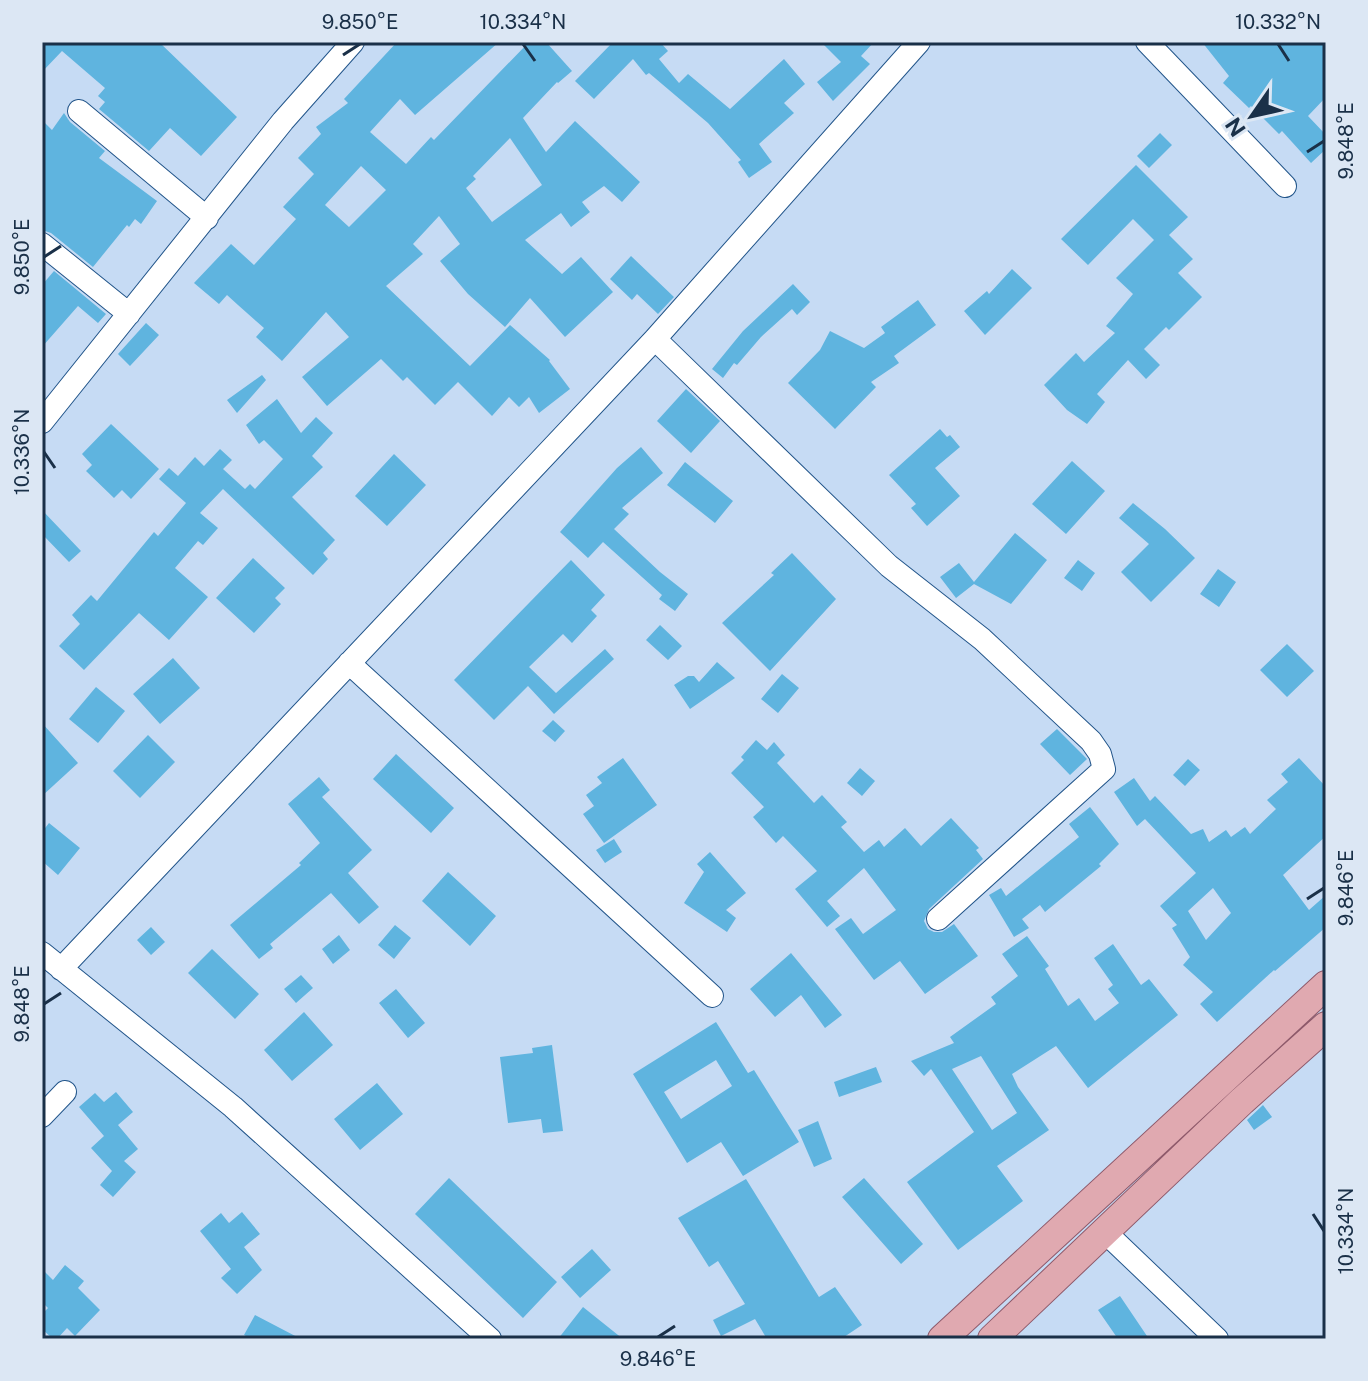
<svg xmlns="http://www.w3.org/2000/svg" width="1368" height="1381" viewBox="0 0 1368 1381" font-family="'Public Sans',sans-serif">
<rect width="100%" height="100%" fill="#c6dbf4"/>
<path fill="#5fb4df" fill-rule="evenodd" d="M42,42H159L237,117L201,156L170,128L149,151L99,109L105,102L98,96L105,88L62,51L42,72Z
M397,42H499L415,115L400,99L370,132L406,164L431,137L434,140L529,42H546L572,71L558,83L557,82L523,118L546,152L575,121L640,182L622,202L604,186L582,202L590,212L571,227L561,213L525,240L562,274L581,257L613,292L565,337L530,298L505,327L468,294L440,261L460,244L439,216L413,244L423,254L386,286L470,366L510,325L550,360L549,361L570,389L539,413L529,397L519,407L509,397L492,416L458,382L435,405L407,377L403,381L381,359L327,406L302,377L349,337L326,312L282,361L256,337L264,328L238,305L227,295L219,304L194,283L231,244L254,265L296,219L283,207L314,174L298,158L321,134L316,127L348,103L344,99ZM510,138L542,185L492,222L466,188L476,179L473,176ZM361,166L386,190L349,227L325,205Z
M613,42H660L668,51L659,59L679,83L688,74L730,109L784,59L805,84L784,103L794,113L759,144L772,162L749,178L738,162L741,160L708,123L649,73L646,75L633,59L594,99L575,81Z
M821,42H874L861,56L870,64L833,101L817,82L841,62Z
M1202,42H1326V97L1308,116L1326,135V149L1311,163L1282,131L1279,134L1251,106L1249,108L1223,83L1229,76Z
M64,113L70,122L105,151L99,158L157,201L141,224L135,219L129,227L127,225L93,267L51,233L42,230V120L52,130Z
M1160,133L1172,145L1149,168L1137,156Z
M1136,165L1188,217L1169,235L1193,259L1178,273L1202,297L1169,330L1166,327L1144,349L1160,365L1146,379L1128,360L1097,394L1105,402L1087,424L1067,410L1044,385L1076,353L1084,362L1115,333L1106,326L1133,294L1116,278L1154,240L1133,219L1088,265L1061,239Z
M631,256L674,297L658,314L637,294L632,300L610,279Z
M1012,269L1032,288L985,335L964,311L987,291L989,294Z
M54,271L106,314L98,323L78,306L42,347V285Z
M793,284L810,302L797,315L792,309L761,337L737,365L734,363L723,378L712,369L743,331Z
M918,300L936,325L894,356L899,363L871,382L876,387L835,429L788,383L820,350L830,331L864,348L885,333L881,327Z
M146,323L159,335L130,366L118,354Z
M262,375L266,380L237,413L227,400Z
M686,389L720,421L691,453L657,421Z
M277,399L301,433L316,417L333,433L312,456L323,467L292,497L335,540L323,553L328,559L313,575L223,489L200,513L218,528L203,545L198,541L175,568L208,597L169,640L139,613L84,670L59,646L80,624L72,615L91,595L97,601L154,532L158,536L186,503L159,479L169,468L178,476L195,457L204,466L220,449L232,460L223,469L245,489L250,484L255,489L283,459L264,440L259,444L246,425Z
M111,424L159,469L131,499L122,490L114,498L86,471L92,465L82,454Z
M940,429L947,437L950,435L960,447L935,468L960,496L927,526L911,508L916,504L889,475Z
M641,447L663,473L622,508L629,514L614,529L660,572L688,594L675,611L659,599L662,595L603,542L588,558L560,532L617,468Z
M394,454L426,485L387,526L355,496Z
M1072,461L1105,491L1066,534L1032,504Z
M685,462L733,501L715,523L667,485Z
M1133,503L1165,529L1195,558L1151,602L1121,572L1149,544L1119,518Z
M42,510L81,551L69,562L42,534Z
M1015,533L1047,560L1011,604L974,584L956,598L940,577L959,563L974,582Z
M792,553L836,599L770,671L722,623L774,575L771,573Z
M253,558L285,588L275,598L281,604L254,633L216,598Z
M571,560L605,595L591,610L597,616L572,643L563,634L529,667L556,693L605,649L614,659L554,714L528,686L494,720L454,680Z
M1078,560L1095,573L1082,591L1064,578Z
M1218,569L1236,582L1219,607L1200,594Z
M660,625L682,646L668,660L646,640Z
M1287,644L1314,671L1287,697L1260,670Z
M173,658L200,688L160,724L133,694Z
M717,662L735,678L690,709L674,685L688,676H694L699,682Z
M782,674L799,688L778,713L761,699Z
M96,687L125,711L98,743L69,719Z
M553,720L565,731L555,742L542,731Z
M42,723L78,763L42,796Z
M1057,729L1087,759L1070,775L1040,744Z
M148,735L175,762L140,798L113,771Z
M756,740L767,750L774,742L785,755L777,763L814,803L822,795L847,822L841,827L864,852L879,840L884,847L905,828L921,846L951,818L979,848L976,850L983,859L929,909L924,921L928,929L934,932H942L954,924L978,956L925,994L900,961L874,980L835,929L851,918L863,934L896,910L864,868L827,901L840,916L827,927L795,889L817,871L783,836L776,843L753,817L764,807L731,773L744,760L741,757Z
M396,754L454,808L431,833L373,779Z
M623,758L657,805L604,843L583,814L594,806L586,795L602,783L597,777Z
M1299,758L1326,787V836L1283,875L1309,910L1326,895V927L1275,971L1274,970L1217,1022L1200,1004L1213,992L1183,965L1190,957L1172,928L1177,925L1160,906L1196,873L1145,819L1137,826L1114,792L1134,778L1150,801L1155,796L1191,834L1203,829L1209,842L1226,830L1231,837L1245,827L1250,834L1276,809L1267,800L1288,782L1281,774ZM1213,888L1231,913L1206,940L1188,911Z
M1188,759L1200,770L1185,786L1173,775Z
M860,768L875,781L862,796L847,783Z
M319,777L330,790L322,797L372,850L348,873L379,907L359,924L331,893L270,944L273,948L259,959L230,925L301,865L299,863L320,843L288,804Z
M1090,807L1119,844L1099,864L1101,866L1045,912L1040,905L1022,919L1029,928L1014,937L989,895L1001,888L1006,896L1079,837L1069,824Z
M49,823L80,848L58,875L42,861V832Z
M614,839L622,852L605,863L596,850Z
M710,852L746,893L726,910L736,918L727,932L684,903L704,872L697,864Z
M448,872L496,916L470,946L422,901Z
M395,925L411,938L394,959L378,945Z
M151,927L165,942L151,955L137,940Z
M339,935L350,950L333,964L322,949Z
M1027,936L1049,966L1045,969L1068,1006L1079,998L1095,1021L1119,1003L1108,989L1113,985L1094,958L1113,944L1141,985L1149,979L1178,1015L1088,1088L1056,1046L1012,1074L1018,1087L1049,1130L997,1166L1023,1201L958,1250L907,1182L974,1132L931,1069L924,1076L911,1061L954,1043L950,1037L996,1004L991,997L1018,976L1002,954ZM981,1056L1017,1113L992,1130L952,1069Z
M212,949L259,994L235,1019L188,973Z
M791,953L842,1015L825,1028L801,995L775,1017L750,989Z
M301,975L313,988L296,1003L284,989Z
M396,989L425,1023L408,1038L379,1003Z
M304,1012L333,1045L292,1081L264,1050Z
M716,1022L748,1073L754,1070L799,1142L743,1176L721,1142L687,1163L633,1074ZM716,1060L732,1086L681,1119L664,1092Z
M552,1045L563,1131L543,1133L541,1119L508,1123L500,1057L533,1053L532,1048Z
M876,1067L882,1082L839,1097L834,1082Z
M377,1083L403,1114L360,1150L334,1119Z
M116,1092L133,1112L118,1125L138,1149L124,1161L136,1172L113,1197L100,1185L112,1171L91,1148L104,1136L79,1107L95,1093L104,1102Z
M1263,1105L1272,1117L1254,1130L1247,1120Z
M818,1121L832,1159L814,1167L798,1130Z
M449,1178L557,1282L523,1318L415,1214Z
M864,1178L923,1244L901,1264L842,1197Z
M746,1179L819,1297L835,1287L862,1325L841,1339H767L755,1319L721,1336L713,1320L745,1304L718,1261L709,1267L678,1218Z
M242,1212L260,1234L244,1247L262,1270L237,1294L221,1278L231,1269L200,1231L221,1213L229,1223Z
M592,1249L611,1270L580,1298L561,1277Z
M65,1265L84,1281L78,1288L100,1310L75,1336L67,1328L57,1339H53L42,1329V1314L48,1308L42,1302V1269L53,1280Z
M1120,1296L1149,1339H1118L1098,1310Z
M583,1307L623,1339H558Z
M255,1315L301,1339H252L244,1335Z"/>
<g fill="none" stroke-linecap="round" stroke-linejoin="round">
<g stroke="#22558a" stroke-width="24">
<path id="minor" d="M1147,42L1285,186
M79,111L207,218
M42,244L129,314
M655,339L889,566L982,639L1091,741L1100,754L1104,769L938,919
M42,422L283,121L353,42
M349,663L712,996
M42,953L233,1107L490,1339
M61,969L655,339L919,42
M42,1116L65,1092
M1105,1232L1217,1339"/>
</g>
<g stroke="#8d596a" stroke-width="30">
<path id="major" d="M942,1339L1326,985
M992,1339L1242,1101L1326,1026"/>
</g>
<use href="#minor" stroke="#fff" stroke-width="22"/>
<use href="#major" stroke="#e0a9b0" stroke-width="28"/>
</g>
<path fill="none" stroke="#1a3048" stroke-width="3" d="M523,44L535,61M1278,44L1289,61M343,55L360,44M1307,152L1324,141M44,257L61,246M44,452L55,468M1307,899L1324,888M44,1004L61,993M1313,1214L1324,1231M658,1337L675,1326"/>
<rect width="1368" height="1381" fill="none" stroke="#dce7f4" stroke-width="88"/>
<g transform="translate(1252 116) rotate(236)" stroke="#dce7f4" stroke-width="6" paint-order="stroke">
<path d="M0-6L14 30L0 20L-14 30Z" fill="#1a3048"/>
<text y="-12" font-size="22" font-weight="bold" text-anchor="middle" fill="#1a3048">N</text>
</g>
<rect x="44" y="44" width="1280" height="1293" fill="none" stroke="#1a3048" stroke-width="3"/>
<g font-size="20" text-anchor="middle" fill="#1a3048">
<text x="360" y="29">9.850°E</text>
<text x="523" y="29">10.334°N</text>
<text x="1278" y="29">10.332°N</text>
<text transform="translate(1346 141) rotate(-90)" y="7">9.848°E</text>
<text transform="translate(22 257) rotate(-90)" y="7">9.850°E</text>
<text transform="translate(22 452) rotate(-90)" y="7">10.336°N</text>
<text transform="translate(1346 888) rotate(-90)" y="7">9.846°E</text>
<text transform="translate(22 1004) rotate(-90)" y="7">9.848°E</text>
<text transform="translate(1346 1231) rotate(-90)" y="7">10.334°N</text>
<text x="658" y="1366">9.846°E</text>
</g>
</svg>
